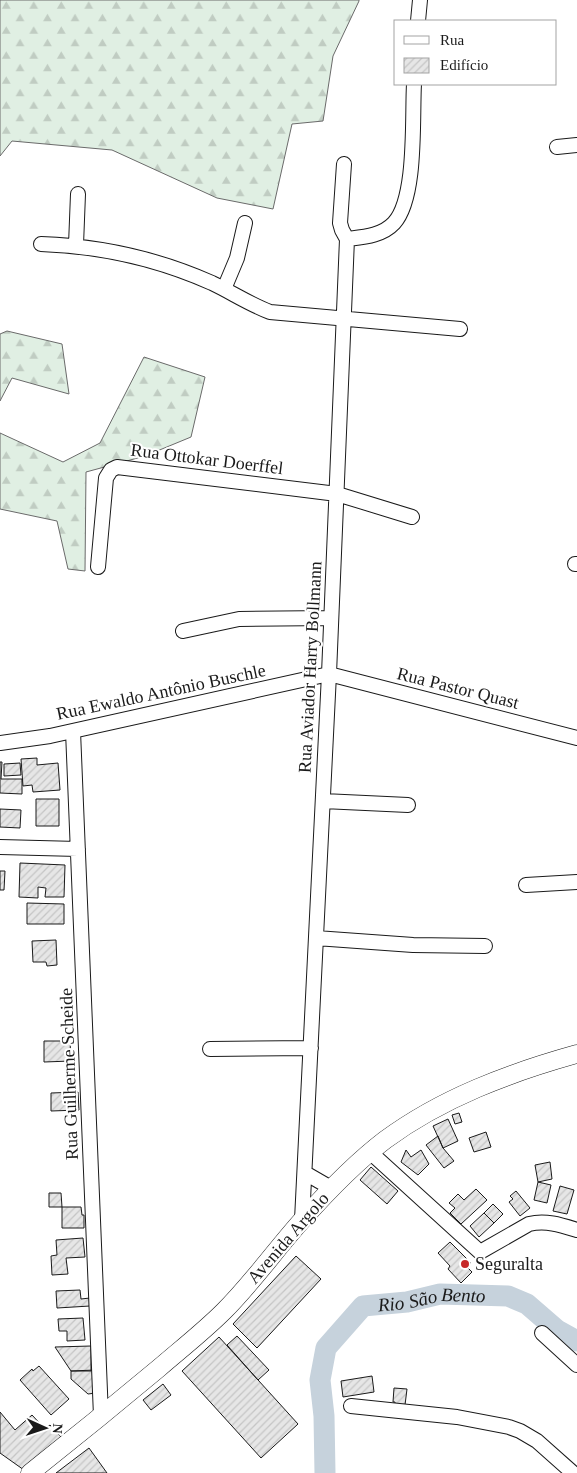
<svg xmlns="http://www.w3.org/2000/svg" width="577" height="1473" viewBox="0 0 577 1473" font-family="Georgia,serif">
<defs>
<pattern id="forest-firs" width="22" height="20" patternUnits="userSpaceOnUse" patternTransform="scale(1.25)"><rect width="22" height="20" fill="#e0efe3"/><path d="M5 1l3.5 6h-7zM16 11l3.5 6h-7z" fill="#c0ccc2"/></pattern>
<pattern id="building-hatch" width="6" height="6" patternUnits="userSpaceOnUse" patternTransform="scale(1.25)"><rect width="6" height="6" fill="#e6e6e6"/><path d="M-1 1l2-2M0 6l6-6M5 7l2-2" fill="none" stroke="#c5c5c5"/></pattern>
</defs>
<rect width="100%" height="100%" fill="#fff"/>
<path fill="url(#forest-firs)" stroke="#6a6a6a" d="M0,0H359V1L333,56L323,121L292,124L273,209L217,198L112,150L12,141L0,156Z
M7,331L62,344L69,394L12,378L0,401V334Z
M144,357L205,377L191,437L145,456L86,472L85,571L68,569L57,521L0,509V433L63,462L100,443Z"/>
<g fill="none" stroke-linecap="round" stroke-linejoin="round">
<path stroke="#c6d2dc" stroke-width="21" id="s1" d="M325,1473L324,1416L320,1380L326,1348L363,1306L407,1302L440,1294L508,1296L527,1304L557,1330L577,1341"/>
</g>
<path fill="url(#building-hatch)" stroke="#1a1a1a" d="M37,758V765L58,763L60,790L33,792L32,785L23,786L21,759Z
M0,762H2L1,779H22V794L0,793Z
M20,763L21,775L4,776V764Z
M36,799H59V826H36Z
M0,809L21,810L20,828L0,827Z
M20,863L65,865L64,897H45L46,888L38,887V898L19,897Z
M0,871H5L4,890H0Z
M27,903L64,904V924H27Z
M56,940L57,965L47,966L46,962H33L32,941Z
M44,1041H70L71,1061L44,1062Z
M78,1092L79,1110L51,1111V1093Z
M459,1113L462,1122L455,1124L452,1115Z
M448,1119L458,1141L443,1148L433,1126Z
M486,1132L491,1147L474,1152L469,1138Z
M438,1136L443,1148L454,1161L444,1168L426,1145Z
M406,1150L411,1157L421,1150L429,1164L418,1175L401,1162Z
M550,1162L552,1179L538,1182L535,1165Z
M371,1167L398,1191L387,1204L360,1180Z
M538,1182L551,1185L547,1203L534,1200Z
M560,1186L574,1190L567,1214L553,1211Z
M476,1189L487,1200L461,1224L450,1213L455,1208L449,1203L458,1194L464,1200Z
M516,1191L530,1208L520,1216L509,1202L513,1199L510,1196Z
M49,1193H61L62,1207H49Z
M493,1204L503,1214L494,1223L484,1213Z
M62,1207H81L82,1215H84V1228H62Z
M484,1213L494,1223L479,1237L470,1226Z
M83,1238L85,1257L66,1258L68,1274L52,1275L51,1256L57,1255L56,1240Z
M450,1242L471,1263L467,1267L472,1272L461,1283L448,1269L450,1266L438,1253Z
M296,1256L321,1279L257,1348L233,1324Z
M80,1290L81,1299L90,1298V1306L57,1308L56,1291Z
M83,1318L85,1340L67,1341V1331H59L58,1319Z
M237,1336L269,1370L258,1380L227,1345Z
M219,1337L298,1424L261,1458L182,1371Z
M91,1346V1371H71L55,1347Z
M39,1366L69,1399L51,1415L20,1380L32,1369L33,1371Z
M95,1370L96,1393L88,1394L71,1379V1371Z
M372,1376L374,1392L343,1397L341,1381Z
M163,1384L171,1395L151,1410L143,1400Z
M394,1388L407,1389L405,1405L395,1404V1402H393Z
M0,1412L15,1430L32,1415L45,1429L50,1425L61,1437L24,1470L0,1453Z
M89,1448L107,1473H56Z"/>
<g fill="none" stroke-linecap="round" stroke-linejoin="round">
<g stroke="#1a1a1a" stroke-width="16">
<path id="minor" d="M418,21L420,0
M557,147L577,145
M347,239C363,237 382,236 394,223C417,198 412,118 414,84
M41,244C100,246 158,259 212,283C231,292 249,304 270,312L460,329
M76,245L78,194
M224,289L237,258L245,223
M575,564H577
M98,567L106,478L111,470L117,467L337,494L412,517
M183,631L239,619L331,618
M73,731L101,1416
M0,743L50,736L329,674L577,738
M323,801L408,805
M0,847L78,849
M526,885L577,882
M316,938L413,945L485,946
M210,1049L311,1048
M370,1152L480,1252L529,1224C546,1220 561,1225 577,1230
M305,1173L331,1188
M302,1220L329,674L347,239L342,230L340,223L344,164
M542,1333L577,1365
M351,1406L457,1417L509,1427L520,1431L537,1441L573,1473"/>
</g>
<g stroke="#1a1a1a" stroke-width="19">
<path id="major" d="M30,1473C73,1439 116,1404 159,1368C181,1349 204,1331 224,1311C253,1282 276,1249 303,1219C328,1191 355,1163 385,1140C442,1098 509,1073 577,1054"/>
</g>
<use href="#minor" stroke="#fff" stroke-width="14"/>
<use href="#major" stroke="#fff" stroke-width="18"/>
</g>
<circle fill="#c62828" stroke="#fff" stroke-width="2" cx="465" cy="1264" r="5"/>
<g text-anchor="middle" stroke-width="4" stroke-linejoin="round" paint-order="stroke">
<g font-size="18" fill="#1a1a1a" stroke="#fff">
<text transform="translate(207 459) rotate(7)" y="6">Rua Ottokar Doerffel</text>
<text transform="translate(310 667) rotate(-87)" y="6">Rua Aviador Harry Bollmann</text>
<text transform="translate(458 688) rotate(14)" y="6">Rua Pastor Quast</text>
<text transform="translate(161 692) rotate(-12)" y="6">Rua Ewaldo Antônio Buschle</text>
<text transform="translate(69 1074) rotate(-92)" y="6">Rua Guilherme Scheide</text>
<text transform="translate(288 1238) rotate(-49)" y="6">Avenida Argolo</text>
</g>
<g font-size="18" fill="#1a1a1a" stroke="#fff" text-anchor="start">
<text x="475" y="1270">Seguralta</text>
</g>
<g font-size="19" font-style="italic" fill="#1a1a1a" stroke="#fff">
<text dy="7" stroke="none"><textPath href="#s1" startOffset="251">Rio São Bento</textPath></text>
</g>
</g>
<rect x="394" y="20" width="162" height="65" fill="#ffffff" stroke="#a3a3a3"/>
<rect x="404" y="36" width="25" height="8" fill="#ffffff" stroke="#a3a3a3"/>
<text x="440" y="45" font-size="15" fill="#1a1a1a">Rua</text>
<rect x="404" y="58" width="25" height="15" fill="url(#building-hatch)" stroke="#a3a3a3"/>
<text x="440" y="70" font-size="15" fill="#1a1a1a">Edifício</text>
<g transform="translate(45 1428) rotate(93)" stroke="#ffffff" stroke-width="4" paint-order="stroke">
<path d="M0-4L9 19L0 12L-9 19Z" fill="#1a1a1a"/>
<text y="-8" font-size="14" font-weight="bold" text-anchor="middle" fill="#1a1a1a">N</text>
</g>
</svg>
